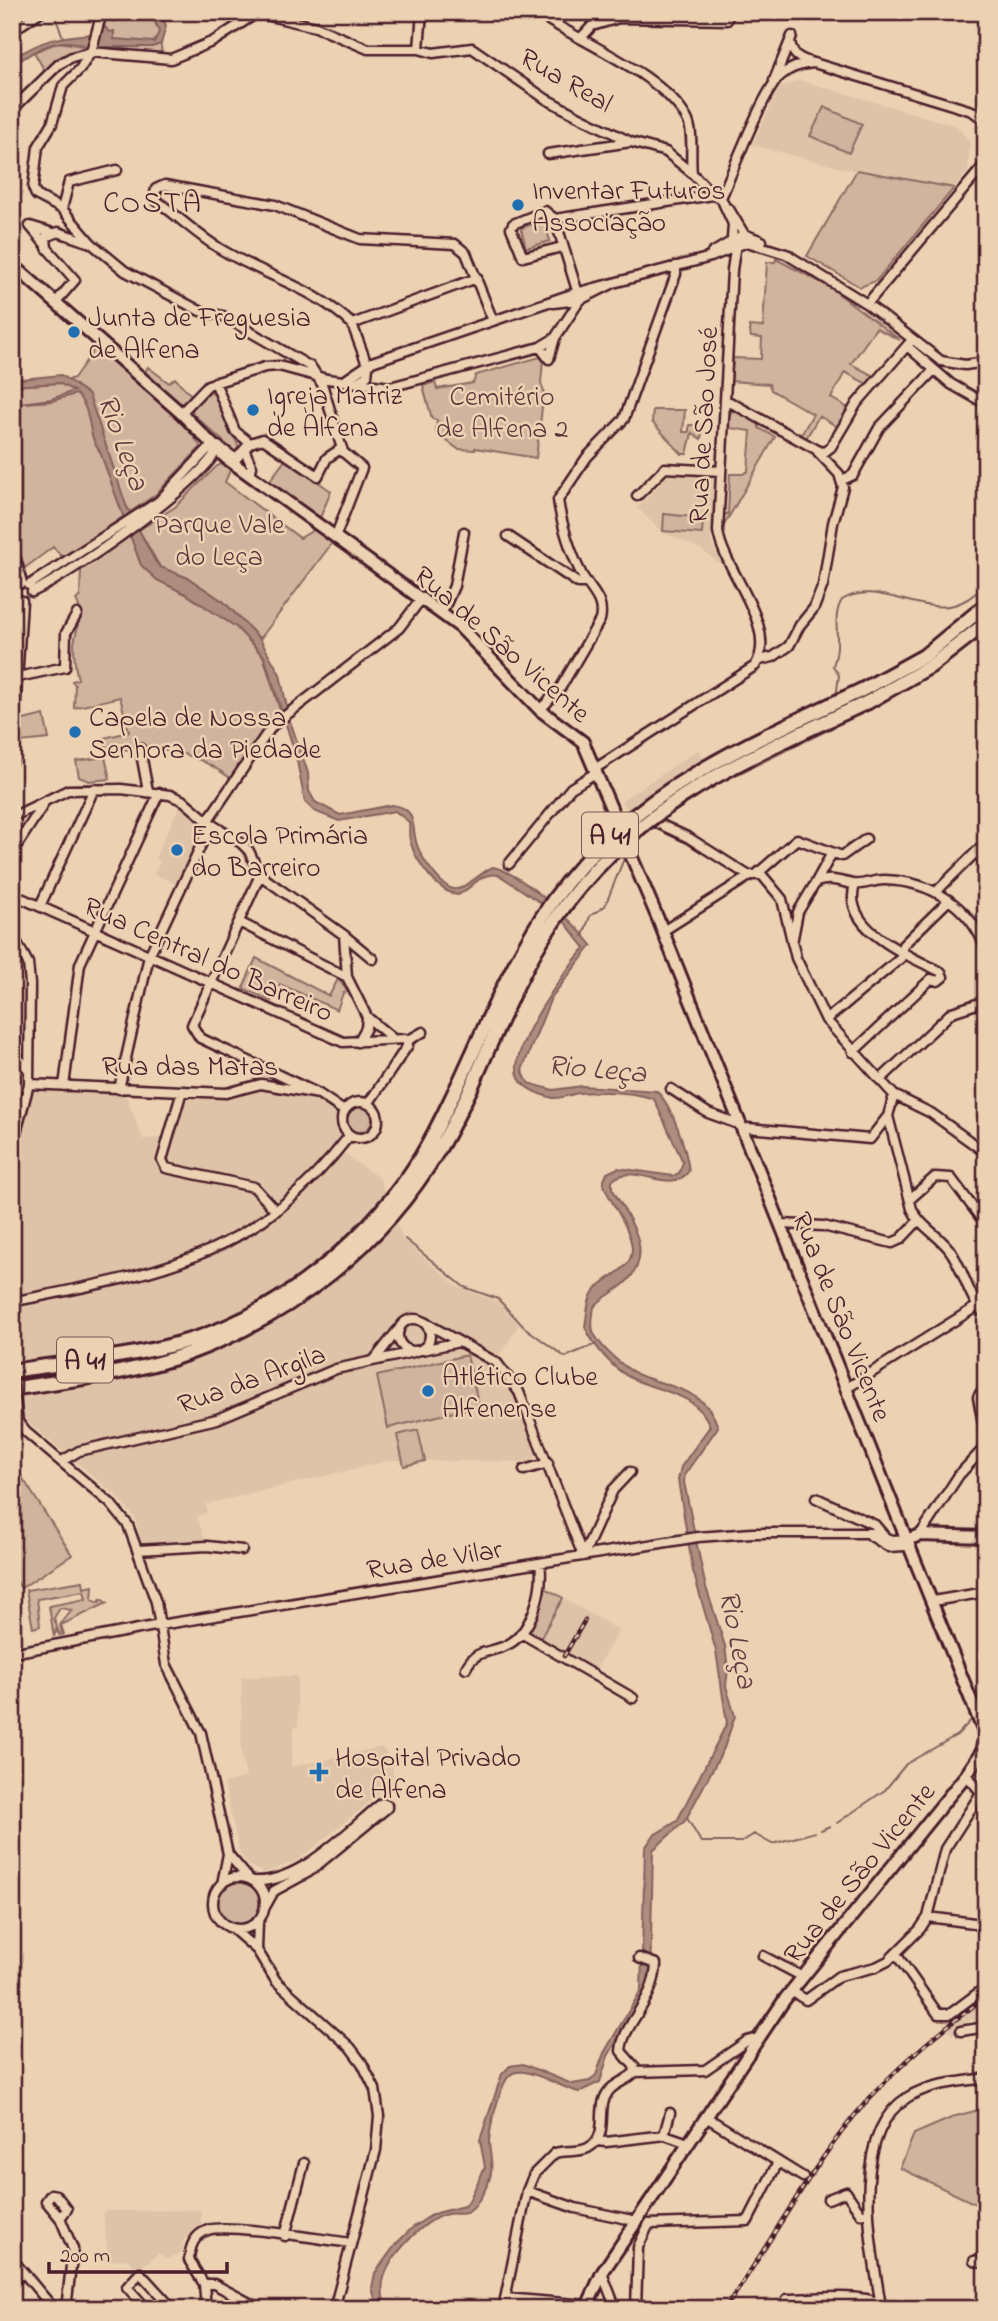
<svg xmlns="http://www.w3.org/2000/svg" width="998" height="2321" viewBox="0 0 998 2321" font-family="'Indie Flower',sans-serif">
<rect width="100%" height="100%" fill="#ecd2b3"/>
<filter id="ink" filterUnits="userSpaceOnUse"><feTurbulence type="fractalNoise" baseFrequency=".0143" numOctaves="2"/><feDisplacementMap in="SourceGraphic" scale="14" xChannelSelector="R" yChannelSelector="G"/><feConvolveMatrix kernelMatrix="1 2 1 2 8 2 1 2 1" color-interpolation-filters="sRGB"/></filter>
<g filter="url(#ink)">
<path fill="#dec3a8" d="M799,80L957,126L970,143L968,172L954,188L846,169L752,145L779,88Z
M669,471L716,477L711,542L723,566L700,549L662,532L637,508L663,481V474Z
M698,750L716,782L658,815L579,897L557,880L590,842L626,808L621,801Z
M180,805L205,827L178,885L154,874L160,861L155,858Z
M34,1088L125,1094L143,1139L173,1137L182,1104L191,1098L231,1099L264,1090L307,1098L327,1105L336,1112L342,1139L336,1148L380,1179L403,1240L458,1287L498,1302L519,1325L493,1365L514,1393L535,1448V1456L530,1462L392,1460L206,1504L207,1513L197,1516L206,1544L142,1545L135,1518L115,1494L26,1421L12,1433V1108H28Z
M545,1588L619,1630L594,1673L579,1661L576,1663L531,1637Z
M297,1676L298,1727H294L291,1767L381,1747L393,1760V1783L297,1861L264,1873L249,1866L240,1854L224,1783L246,1777L241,1750L242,1677Z
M986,1991V2024L978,2025L972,2019L952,2035L943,2024Z
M201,2210V2227L184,2240L182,2252L167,2259L159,2253L138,2270L127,2259L108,2261L103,2211Z"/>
<path fill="#d1b49d" stroke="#8e6a64" stroke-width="2" d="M108,12H150L159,31L162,54L110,52L113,39L104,25Z
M59,42L82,46L83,51L46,73L34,52Z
M824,107L862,124L849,153L810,136Z
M857,170L954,188L876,281L860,287L807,256Z
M544,220L550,241L526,248L521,228Z
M776,259L828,286L900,340L876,328L851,364L874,376L867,384L845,372L831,398L848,408L838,427L819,416L805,440L800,437L813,414L771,390L769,384L731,381L733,358L761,359L762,338L751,337L749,326L763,327L767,262H775Z
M96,347C113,362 200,433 200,448L155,495L63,558L53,547L25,568L12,532V386L59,383L74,378Z
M540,357L543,360L541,383L544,391L536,458L475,448V450L458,449L436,433L437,420L432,419L423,386L435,382L437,389L473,383L476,375Z
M148,367L169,383L175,378L191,395L184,403H180L144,373Z
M210,392L217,397L240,450L235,452L193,414L192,408Z
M653,410H685L683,432H689V425H703L701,439L692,433L687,454H682L652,422Z
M735,410L759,423V428L775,437L723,527L724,514H728L730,474H743L748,471L751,431L729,428V414Z
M286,459L331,491L320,518L268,483Z
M225,463L231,468L225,482L300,538L317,528L335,539L260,639L224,602L188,578L160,567L139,530L175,507L217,466Z
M664,514L703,518L702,534L663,531Z
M130,535L141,565L157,580L186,594L236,627L263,656L281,714L235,776L230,778C193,750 152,742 107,753L104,738L129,732L120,697L74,708L75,685L72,681L78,679C75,668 74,656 74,645C75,630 85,613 76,600L80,596L81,570Z
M44,715L49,739L21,742L19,721Z
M105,757L110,779L89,781L79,777L76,761Z
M256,958L329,996L338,979L348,992L343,993L337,1010L280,984L271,1001L243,988Z
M346 1119a13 13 0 1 1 26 0a13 13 0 1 1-26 0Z
M467,1355L479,1406L388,1428L377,1376Z
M418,1430L425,1461L404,1466L397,1435Z
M20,1474L72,1555L21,1588L12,1574V1479Z
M83,1581L84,1588L93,1586L92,1600L99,1603L101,1599L107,1603L61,1625L64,1634L62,1635L60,1625L72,1610L60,1608L54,1618L60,1636L56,1630L54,1637L49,1606L86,1599L84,1591L37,1599L40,1626L33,1628L26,1590Z
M545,1588L563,1598L539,1641L531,1637L528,1627Z
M218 1903a21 21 0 1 1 42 0a21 21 0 1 1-42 0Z
M986,2108V2209L900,2168L914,2134L956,2116Z"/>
<path fill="#ae8d7f" stroke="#86615d" stroke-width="2" d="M153,12H162L166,26L161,44L152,47H106L103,50C92,49 85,45 76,43C52,38 31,53 12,66V59C43,39 57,37 92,34L101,25L110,32L114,31V39L154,42L159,32Z
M61,375L89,395L126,505L155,561L160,567L188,578L224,602L260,639L280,674L289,718L308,773L309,791L315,802L340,815L392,805C418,808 411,827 417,845C421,857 442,890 456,889C467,888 481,872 493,867C521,873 573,921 592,945L551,998L522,1070L528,1083L553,1090L582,1086L657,1091C673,1108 686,1147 689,1171C671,1197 632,1160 612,1181V1188C627,1217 655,1249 629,1279C619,1291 604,1295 594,1307C593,1316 590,1326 594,1334C603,1350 627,1371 644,1377C675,1388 707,1391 718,1427L685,1474L684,1482L705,1584L725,1646L728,1669L726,1686L735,1716L724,1748L685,1821L653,1850L650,1984L608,2056L600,2082L579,2092C560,2088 524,2063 510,2075C500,2084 490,2127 489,2141C489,2152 493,2161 491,2173C489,2185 482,2196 475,2206C466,2218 459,2212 447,2214C423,2220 387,2258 383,2282C381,2292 384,2300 385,2309H378L372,2288L375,2273L396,2244L412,2228L433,2214L464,2206L469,2201L485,2167L480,2140L502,2074L510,2066L523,2064L572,2084L590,2081L596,2075L604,2053L641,1990L645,1848L654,1835L677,1821L727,1723L716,1651L693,1571L678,1480L681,1467L710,1426C696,1392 662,1393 633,1379C613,1370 594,1346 585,1327C587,1316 587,1300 594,1291C607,1274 638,1270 631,1242C627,1222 610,1203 603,1183L607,1173L618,1168L673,1176L679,1173L683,1162L654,1099C631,1091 603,1091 579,1093C571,1094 561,1099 553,1098C541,1095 521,1088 518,1075C509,1048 566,968 585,948L559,915L499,875C481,871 473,888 458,895C438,892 417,863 411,844C408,837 410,829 409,822L395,811L339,821L314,811L305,802L296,756L264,656L236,627L186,594L157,580L141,565L100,452C86,434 93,409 76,394L52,401L12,404L51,399L74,391L59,383L12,386V380Z"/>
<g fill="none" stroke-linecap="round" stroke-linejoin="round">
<path stroke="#86615d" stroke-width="2" d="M53,12L63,37
M113,12L114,22
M836,698L839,675L833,666C843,640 830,619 842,600C874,579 918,614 954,605C966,602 976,593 986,585
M709,788L832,728L833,724
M583,936L590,916L605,906L625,856
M405,1239L464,1287L498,1299L524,1327L565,1357L596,1344
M687,1818L701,1842H742L754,1834L772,1844L815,1832
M837,1823L885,1790L906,1764L957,1735L974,1717
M821,1830L830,1826"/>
<g stroke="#4a1f2b" stroke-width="13">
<path id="minor" d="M102,12L91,52L80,69L63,86L52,124L38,147L33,188L36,195L62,209L91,243L125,271L200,311L223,316L311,367L322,384L343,452L362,468L336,535
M536,12C578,42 661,72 687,119C694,132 690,157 692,173
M12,31L40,12
M581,38L592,26L619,18L727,20L728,12
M790,41C792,54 797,58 810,62
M419,49L422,12
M774,80L792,36
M12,110L59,64L72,57L91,52L171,59L214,41L257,13L316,27L368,49H419L433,53L472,48L546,99L578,116L631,142L666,152L692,173L713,195L721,198L733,224L732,239
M548,154L631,142
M721,198C732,173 763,92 780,76C790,67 801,64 814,63L972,111L986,121
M62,209L69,182L117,170
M555,219L713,195
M45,244L30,226L53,233
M712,253L744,234L762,241
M786,254L867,304L941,361L965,365L986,362
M56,302L75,280L47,248L46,237L58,232L91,243
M553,303L580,300L555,219L545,211L513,224L511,228L523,257L562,247
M867,304L986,163
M352,324L477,278
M907,346L951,384L986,404
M540,347L549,359L555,338
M344,381L372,362L572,294L711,257L747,242L789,255
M215,382L235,431L250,443
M357,382L367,376L368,367L352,324C316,289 264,275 222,250C198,236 179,217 157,201L154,198L156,189L165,185L275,205L360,239L455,244L466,253L493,321
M726,400L823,453L831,447L857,403L912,340
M181,413L208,385L265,367L279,366L327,379L390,387L540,347L555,338L580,300L614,283
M236,459L250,443L263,439L318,476L327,458L342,448
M245,471L250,472L252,467L245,451
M842,480L853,475L879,428L934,370
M637,496L665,468L721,471
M508,536L578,583H587
M12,544L22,583
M22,583L16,585L13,592L16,599L22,601
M29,585L159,501L207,450L218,446L235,458
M32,592C67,577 207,480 218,447
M442,613L454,586L464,532
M760,660L773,657L789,646L800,625L814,608L823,585L833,523L843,487L839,474L818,452
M18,677L65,667L66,633L77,614
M540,710L561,687L600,620C605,600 590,590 582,575C571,554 561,523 558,500L587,457L624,419L676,274V266
M140,748L148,791
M12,761L22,601
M596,768L755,666C780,628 723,570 718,531L732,270L735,250L744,234L729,209
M12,817L68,790L121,789L170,795L184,801L211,824L241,843L249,851L260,875L192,1025L200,1038L319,1094
M208,820L272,726L399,628L422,598
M655,822L689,838L749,876
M976,852L986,863
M12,853L43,805
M509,864L571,788L597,772
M758,873L797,839L842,856L866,839
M260,875L344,935L347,977
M816,882L832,853
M938,890L986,842
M12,894L343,1042L405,1039L408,1045L368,1104
M40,906L94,789
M239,922L347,977L367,1017L392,1038
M663,931L751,875H762L782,899L796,958L826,1020L894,1095L888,1116L870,1139L748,1128L743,1131
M12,934L28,963L30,984L29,1084L12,1148
M344,935L373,959
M792,943L798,912L816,882C831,877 838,881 853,884C861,886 874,880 884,880C931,881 969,905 986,949
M826,1020L901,958L903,945L949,900
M407,1041L423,1032
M358,1042L366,1028L367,1017
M12,1051L29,1070
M853,1052L931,979L938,981L943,977L941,972C910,956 840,929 855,885
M880,1080L952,1012L986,1001
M29,1084L226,1093L261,1084L319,1094L344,1111
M64,1086L80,964L159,793
M119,1089L149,956L211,824
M671,1089L708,1113L735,1123L739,1121
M182,1091L162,1160L166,1168L254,1187L276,1211
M894,1095L931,1113L986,1153
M342 1120a18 18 0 1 1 36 0a18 18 0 1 1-36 0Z
M12,1103L24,1104
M888,1116L912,1209C920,1226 937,1234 949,1249C965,1270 967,1297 986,1316
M910,1199L935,1177L951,1178L986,1225
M781,1224L823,1226L892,1243L901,1239L918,1221
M12,1302C159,1272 252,1261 350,1135
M398 1335a16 16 0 1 1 32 0a16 16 0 1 1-32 0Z
M424,1322L497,1363L519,1392L583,1556
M422,1350L459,1342
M375,1359L397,1331
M986,1384L978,1397L986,1440
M847,1388L976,1307
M16,1407L18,1422L26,1432L110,1503L128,1525L156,1602L166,1664L201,1733L228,1854L222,1884
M62,1461L79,1451L217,1419L336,1369L414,1352
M524,1470L548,1463
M816,1498L875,1525L886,1538
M920,1535L959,1475L986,1446
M871,1536L889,1547L905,1546L909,1539
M138,1550L207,1546L242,1550
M583,1556L613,1490L630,1472
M933,1601L986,1592
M521,1633L633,1698
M12,1653L160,1625L698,1537L752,1533H873L892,1540L909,1539
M466,1668C475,1649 491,1653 507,1645C532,1633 544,1589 540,1563
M966,1775L986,1798
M228,1854L249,1879
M213 1903a26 26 0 1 1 52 0a26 26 0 1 1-52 0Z
M253,1881C300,1884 346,1832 382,1803L387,1805V1808L309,1872L274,1891L265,1907
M928,1917L974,1923L986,1930
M233,1929L257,1950L276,1981L350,2047L362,2063L375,2089L379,2116L376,2150L334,2309
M257,1950L258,1922
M896,1954L938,2014H950L986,1987
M763,1956L803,1977
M791,1991L806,2000L839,1976L876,1967L888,1961L920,1929L928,1917L945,1849L981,1793
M961,2031L986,2027
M635,2072L634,2066L621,2051C623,2023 655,2002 656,1964L639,1958
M635,2072L705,2070L747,2041L758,2038
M706,2117L803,2177
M664,2135L670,2113
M597,2141L606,2142L665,2135L688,2143
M527,2191L575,2208L637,2221
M828,2199L846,2192L861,2214L867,2213
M60,2218L67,2209L56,2195L51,2194L46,2201L60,2218L61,2220L73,2249L66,2309
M649,2224L748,2221L778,2162
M285,2236L304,2163
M12,2259L54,2309
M974,2261L986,2264
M602,2273L616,2309
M12,2282L24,2273
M204,2284H214L261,2309
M505,2298L587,2305
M880,2300C871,2244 849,2133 908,2097C931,2083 960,2082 986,2078
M147,2309L127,2287L140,2273L173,2309
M206,2309L204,2284L189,2260C190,2246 194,2235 208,2230C228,2223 324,2240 351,2243
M503,2309L527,2191L534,2174L555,2153C566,2150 578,2153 588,2148C611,2136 595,2109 608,2092C614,2083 627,2081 635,2072
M636,2309L638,2247L649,2224
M784,2309L787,2299C819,2299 866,2290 891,2309"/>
</g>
<g stroke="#4a1f2b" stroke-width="16">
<path id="major" d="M12,264L181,413L226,458L460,627L540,710L583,742L658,919L985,1735L981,1753L966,1775L785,1999L602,2273L586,2309
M909,1539L920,1535L986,1537"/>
</g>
<g stroke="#4a1f2b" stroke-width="18">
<path id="highway" d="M862,690L924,656L986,605
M868,702L931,666L986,623
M12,1371C68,1362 126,1358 180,1343C267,1320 349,1256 402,1185C426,1154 442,1117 459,1083
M12,1389C71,1379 133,1374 189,1353C292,1315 383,1245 439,1149C451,1130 461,1108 471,1088"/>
</g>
<use href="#minor" stroke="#ecd2b3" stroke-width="8"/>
<use href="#major" stroke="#ecd2b3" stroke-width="10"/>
<use href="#highway" stroke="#ecd2b3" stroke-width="12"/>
<g stroke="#4a1f2b" stroke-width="4.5">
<path id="rail" d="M564,1656L585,1620
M725,2309C773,2240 811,2165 866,2102C901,2063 943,2028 986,1997"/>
</g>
<use href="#rail" stroke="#ecd2b3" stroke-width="2" stroke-dasharray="5" stroke-linecap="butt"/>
<g stroke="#4a1f2b" stroke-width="13" stroke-linecap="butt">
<path id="minor-bridge" d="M12,1378L16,1407"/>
</g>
<g stroke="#4a1f2b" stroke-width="18" stroke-linecap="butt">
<path id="highway-bridge" d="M459,1083C485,1027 509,969 542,917C619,797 739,748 862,690
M471,1088C496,1032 519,972 554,921C635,803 743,760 868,702"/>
</g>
<use href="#minor-bridge" stroke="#ecd2b3" stroke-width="8"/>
<use href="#highway-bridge" stroke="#ecd2b3" stroke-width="12"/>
</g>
</g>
<g fill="#1f6fb2" stroke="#ecd2b3" stroke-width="2.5">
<circle cx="518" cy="205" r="7"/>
<circle cx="74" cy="332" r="7"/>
<circle cx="253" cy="410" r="7"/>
<circle cx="75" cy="732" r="7"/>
<circle cx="177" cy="850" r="7"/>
<circle cx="428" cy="1391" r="7"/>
<path d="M315.5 1761.5h7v7h7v7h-7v7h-7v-7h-7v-7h7z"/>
</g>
<g text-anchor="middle" stroke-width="5" stroke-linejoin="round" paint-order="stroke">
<g fill="#ecd2b3" stroke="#7b5554" stroke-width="2">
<rect x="582" y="812.5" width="56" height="45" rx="5"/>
<rect x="57" y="1337.5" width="56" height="45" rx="5"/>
</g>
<g font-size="26" font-weight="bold" fill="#4a1f2b">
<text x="610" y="844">A 41</text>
<text x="85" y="1369">A 41</text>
</g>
<g font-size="28" fill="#4a1f2b" stroke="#ecd2b3">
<text transform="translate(567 79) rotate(30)" y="10">Rua Real</text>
<text transform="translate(702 425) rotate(-87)" y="10">Rua de São José</text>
<text transform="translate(503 643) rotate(41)" y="10">Rua de São Vicente</text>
<text transform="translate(209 958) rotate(24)" y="10">Rua Central do Barreiro</text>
<text x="190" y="1075">Rua das Matas</text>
<text transform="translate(843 1316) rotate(68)" y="10">Rua de São Vicente</text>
<text transform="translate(251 1378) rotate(-20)" y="10">Rua da Argila</text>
<text transform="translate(434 1558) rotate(-9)" y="10">Rua de Vilar</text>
<text transform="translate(858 1872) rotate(-51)" y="10">Rua de São Vicente</text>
</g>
<g font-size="28" fill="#4a1f2b" stroke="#ecd2b3" text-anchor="start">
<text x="532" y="199">Inventar Futuros<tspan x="532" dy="32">Associação</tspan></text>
<text x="88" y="326">Junta de Freguesia<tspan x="88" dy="32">de Alfena</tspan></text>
<text x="267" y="404">Igreja Matriz<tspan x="267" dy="32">de Alfena</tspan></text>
<text x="89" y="726">Capela de Nossa<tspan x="89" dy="32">Senhora da Piedade</tspan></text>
<text x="191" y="844">Escola Primária<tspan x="191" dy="32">do Barreiro</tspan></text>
<text x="442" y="1385">Atlético Clube<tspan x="442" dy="32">Alfenense</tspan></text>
<text x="335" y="1766">Hospital Privado<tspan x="335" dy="32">de Alfena</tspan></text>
</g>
<g font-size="28" fill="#5e353c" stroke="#ecd2b3">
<text x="502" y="405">Cemitério<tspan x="502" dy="32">de Alfena 2</tspan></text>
<text x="219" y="533">Parque Vale<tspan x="219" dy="32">do Leça</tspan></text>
</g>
<g font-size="30" letter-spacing="2" fill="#4a1f2b" stroke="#ecd2b3">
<text x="153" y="212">COSTA</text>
</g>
<g font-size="30" font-style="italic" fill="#633a40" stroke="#ecd2b3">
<text transform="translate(124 442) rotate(70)" y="10">Rio Leça</text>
<text transform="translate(597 1068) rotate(5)" y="10">Rio Leça</text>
<text transform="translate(739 1639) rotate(79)" y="10">Rio Leça</text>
</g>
</g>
<rect width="998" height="2321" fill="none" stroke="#ecd2b3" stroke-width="42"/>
<rect x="21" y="21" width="956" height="2279" fill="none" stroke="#4a1f2b" stroke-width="2.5" filter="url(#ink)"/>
<path d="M49 2262v10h178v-10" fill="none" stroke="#4a1f2b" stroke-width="3.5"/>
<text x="60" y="2262" font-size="21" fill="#4a1f2b" stroke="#ecd2b3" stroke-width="5" paint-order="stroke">200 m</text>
</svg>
